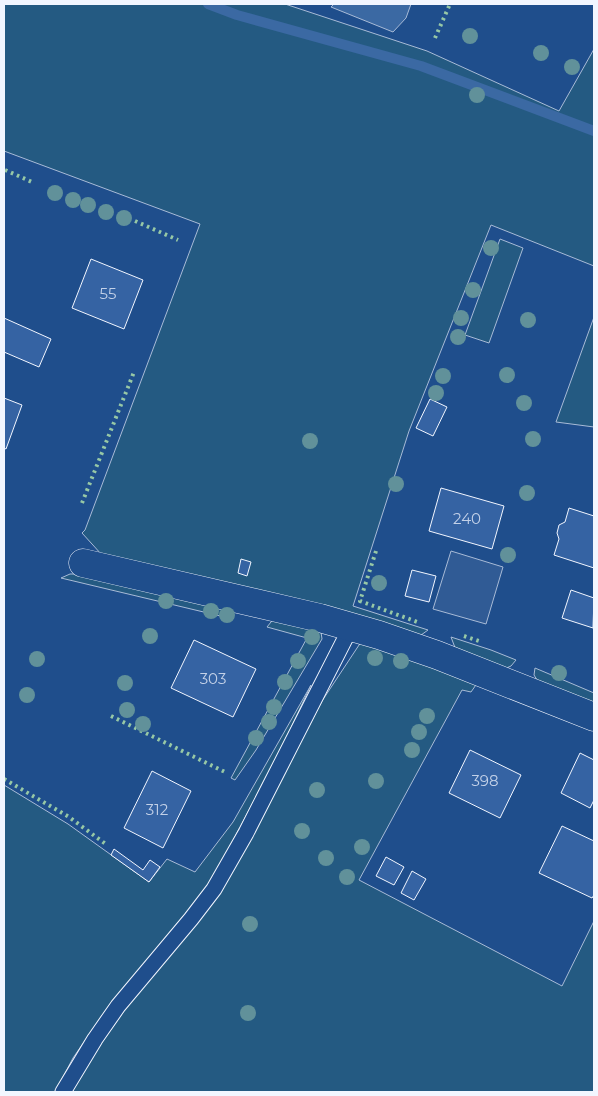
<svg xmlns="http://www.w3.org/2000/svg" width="598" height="1096" viewBox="0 0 598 1096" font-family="Montserrat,sans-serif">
<rect width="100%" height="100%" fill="#1f4e8c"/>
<path fill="#245a82" stroke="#a8bbd7" d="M4,4H285L427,51L559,111L594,49V266L491,225L409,431L353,606L428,630L417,638L102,555L82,533L85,530L200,224L4,151Z
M500,239L523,248L489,343L465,335Z
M594,317V427L556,422Z
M70,574H83L233,609V619L61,578Z
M275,617L321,632L322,639L256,750L235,780L231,778L307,638L267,627Z
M451,637L491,650L516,660L511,666L502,670L457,653Z
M363,639L478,682L471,692L462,690L359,880L562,986L594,921V1092H72L95,1052L136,994L216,898L252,835L322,701Z
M535,668L594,693V708L542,688L534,675Z
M311,685L280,751L220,865L204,891L108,1007L73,1058L55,1092H4V785L68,824L149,882L167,859L195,872L233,822Z"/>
<path fill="#305b95" stroke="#a8bbd7" d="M451,551L503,567L486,624L433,609Z"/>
<path fill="#3b69a3" stroke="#a8bbd7" d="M334,4H411L406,18L393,32L331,7Z"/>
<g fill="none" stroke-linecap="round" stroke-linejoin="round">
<path stroke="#3b69a3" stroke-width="10" d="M208,4L237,15L421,66L594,131"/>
</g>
<path fill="#3563a3" stroke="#f2f6ff" d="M91,259L143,280L124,329L72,308Z
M4,318L51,339L39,367L4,352Z
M4,398L22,405L6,449L4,448Z
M430,399L447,407L433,436L416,428Z
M441,488L504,506L492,549L429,531Z
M569,508L594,516V568L554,555L559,539L557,533L559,525L565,522Z
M241,559L251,562L247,576L238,573Z
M412,570L436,576L429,602L405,596Z
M571,590L594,598L593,628L562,618Z
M194,640L256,669L233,717L171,688Z
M470,750L521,775L500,818L449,793Z
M580,753L594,760V800L590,808L561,793Z
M152,771L191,791L163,848L124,828Z
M562,826L594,841V895L592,898L539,873Z
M114,849L143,870L150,860L160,867L149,882L111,855Z
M386,857L404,867L394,885L376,876Z
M412,871L426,879L414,900L401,893Z"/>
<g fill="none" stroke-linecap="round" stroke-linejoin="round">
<g stroke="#f2f6ff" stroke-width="17">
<path id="service" d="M63,1092L95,1039L118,1006L191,919L214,889L246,833L351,627"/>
</g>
<g stroke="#f2f6ff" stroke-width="29">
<path id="minor" d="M83,563L320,618L379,635L437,655L594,717"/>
</g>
<use href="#service" stroke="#1f4e8c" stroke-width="15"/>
<use href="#minor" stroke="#1f4e8c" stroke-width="28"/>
<path stroke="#97c8a6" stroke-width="4" stroke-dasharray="2.5 4" stroke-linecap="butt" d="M435,38L450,4
M5,170L32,182
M135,221L178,240
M82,503L134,372
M376,551L360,601L420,623
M464,636L482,642
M111,716L227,773
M4,779L69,817L107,845"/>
</g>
<g fill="#61919a">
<circle cx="470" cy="36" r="8"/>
<circle cx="541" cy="53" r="8"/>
<circle cx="572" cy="67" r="8"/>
<circle cx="477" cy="95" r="8"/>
<circle cx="55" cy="193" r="8"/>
<circle cx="73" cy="200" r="8"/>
<circle cx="88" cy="205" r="8"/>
<circle cx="106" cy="212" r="8"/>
<circle cx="124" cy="218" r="8"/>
<circle cx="491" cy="248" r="8"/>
<circle cx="473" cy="290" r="8"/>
<circle cx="461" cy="318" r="8"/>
<circle cx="528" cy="320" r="8"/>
<circle cx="458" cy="337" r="8"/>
<circle cx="507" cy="375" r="8"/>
<circle cx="443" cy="376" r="8"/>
<circle cx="436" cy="393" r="8"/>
<circle cx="524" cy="403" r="8"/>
<circle cx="533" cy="439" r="8"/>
<circle cx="310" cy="441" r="8"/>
<circle cx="396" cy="484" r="8"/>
<circle cx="527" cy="493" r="8"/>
<circle cx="508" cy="555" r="8"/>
<circle cx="379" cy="583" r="8"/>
<circle cx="166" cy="601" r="8"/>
<circle cx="211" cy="611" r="8"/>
<circle cx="227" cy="615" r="8"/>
<circle cx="150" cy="636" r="8"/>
<circle cx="312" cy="637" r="8"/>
<circle cx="375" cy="658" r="8"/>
<circle cx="37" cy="659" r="8"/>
<circle cx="298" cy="661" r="8"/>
<circle cx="401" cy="661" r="8"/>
<circle cx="559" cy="673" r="8"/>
<circle cx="285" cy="682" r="8"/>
<circle cx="125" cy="683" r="8"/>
<circle cx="27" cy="695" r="8"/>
<circle cx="274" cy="707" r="8"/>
<circle cx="127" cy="710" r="8"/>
<circle cx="427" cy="716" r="8"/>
<circle cx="269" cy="722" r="8"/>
<circle cx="143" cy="724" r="8"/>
<circle cx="419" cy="732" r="8"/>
<circle cx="256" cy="738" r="8"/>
<circle cx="412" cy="750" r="8"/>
<circle cx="376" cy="781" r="8"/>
<circle cx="317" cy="790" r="8"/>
<circle cx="302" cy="831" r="8"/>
<circle cx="362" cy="847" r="8"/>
<circle cx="326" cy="858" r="8"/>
<circle cx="347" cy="877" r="8"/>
<circle cx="250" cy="924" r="8"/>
<circle cx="248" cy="1013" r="8"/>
</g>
<g text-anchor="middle" stroke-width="4" stroke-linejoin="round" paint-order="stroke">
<g font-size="15" fill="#c3d1e8">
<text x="108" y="299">55</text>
<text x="467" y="524">240</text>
<text x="213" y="684">303</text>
<text x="485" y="786">398</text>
<text x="157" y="815">312</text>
</g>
</g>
<rect width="598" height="1096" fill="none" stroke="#f2f6ff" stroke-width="10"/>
</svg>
